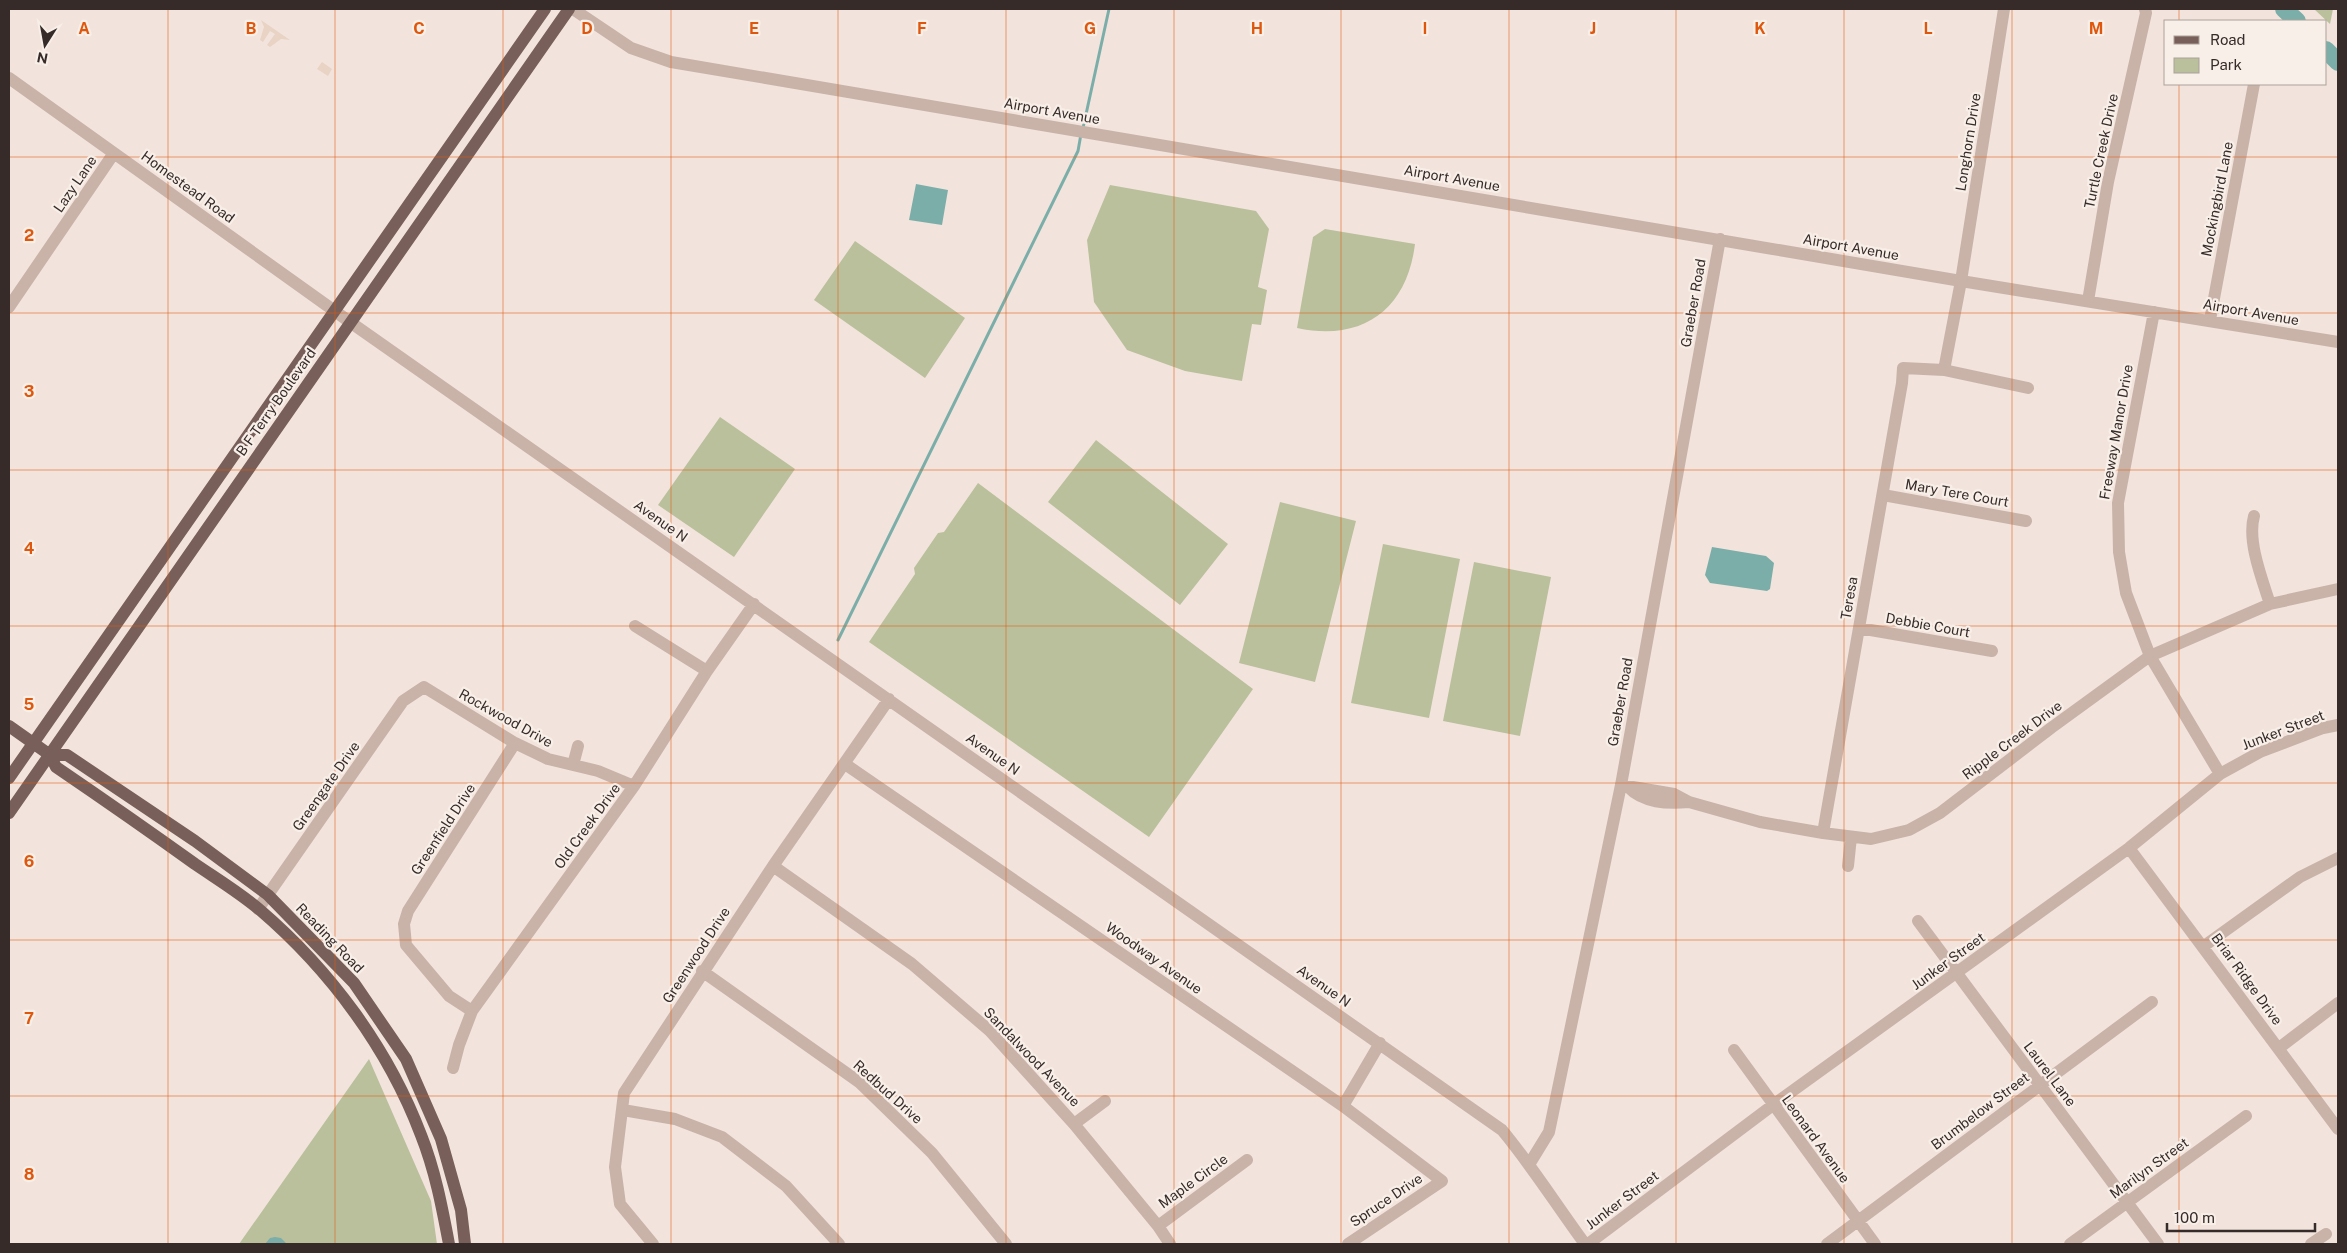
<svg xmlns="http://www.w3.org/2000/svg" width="2347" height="1253" viewBox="0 0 2347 1253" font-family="'Public Sans',sans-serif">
<rect width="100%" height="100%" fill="#f2e4dc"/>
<path fill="#bac09c" d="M2314,9H2333L2330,24Z
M1110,185L1256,211L1269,229L1258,287L1267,290L1261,325L1252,324L1242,381L1185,371L1127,350L1094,302L1087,240Z
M1325,229L1415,244C1407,310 1362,342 1297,328L1313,237Z
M855,241L965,318L925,378L814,300Z
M720,417L795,469L734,557L658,505Z
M1096,440L1228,544L1180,605L1048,502Z
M978,483L1253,689L1149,837L869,642L915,574L914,568L938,533L944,532Z
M1280,502L1356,521L1315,682L1239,663Z
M1383,544L1460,559L1429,718L1351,703Z
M1474,562L1551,577L1520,736L1443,721Z
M369,1059L431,1201L437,1244H239Z"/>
<path fill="#e9d3c4" d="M261,20L290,40L281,39L270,47L267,45L275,34L270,31L263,42L260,40L264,27Z
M322,62L332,69L328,76L317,69Z"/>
<path fill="#7caea9" d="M916,184L948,190L942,225L909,220Z
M1712,547L1766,556L1774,563L1770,589L1767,591L1710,583L1705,575Z
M275,1237L281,1238L287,1244H265L270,1238Z"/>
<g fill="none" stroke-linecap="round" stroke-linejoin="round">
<path stroke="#7caea9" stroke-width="3" d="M1083,128L1109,9
M838,640L1078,151L1081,134"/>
<path stroke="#7caea9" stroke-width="18" d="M2284,9L2297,21
M2326,50L2338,62"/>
<path stroke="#c9b3a8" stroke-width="12" d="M573,9L631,48L671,62L1961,281L2338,342
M9,78L350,322L1502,1130C1532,1166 1557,1206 1585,1244
M2088,301L2108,182L2146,13L2145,9
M9,307L114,153
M2154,312L2118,503L2119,552L2126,593L2150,656L2220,774
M2210,320L2254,84
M1944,370L1961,281L2004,9
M1883,495L2026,521
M2254,516C2247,541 2262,579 2270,604
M635,626L707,671
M1859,628L1992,651
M845,764L1343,1106L1442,1181L1348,1244
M573,765L578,746
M1621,785L1674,794L1689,802L1760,822L1823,833L1871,839L1909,830L1940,813L2051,728L2150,656L2270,604L2338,589
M1628,787C1643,803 1667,804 1689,802
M1823,833L1902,383L1903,368L1944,370L2028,388
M2129,848L2338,1129
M773,866L912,964L990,1031L1074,1124L1158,1226L1170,1244
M1848,866L1851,837
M258,909L403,701L424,687L515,743L548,759L598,771L634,786
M1918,921L2158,1244
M2204,946L2300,877L2338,858
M702,971L859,1082L932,1153L1006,1244
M472,1011L449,996L406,945L404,924L408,911L515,743
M2279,1048L2338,1003
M1734,1050L1875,1244
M453,1068L459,1045L472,1011L634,786L707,671L754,604
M1343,1106L1380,1043
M623,1110L675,1119L722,1137L786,1186L839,1244
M1074,1124L1105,1101
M1530,1163L1549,1132L1621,785L1720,239
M1158,1226L1247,1160
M653,1244L620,1204L615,1167L624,1093L773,866L889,699
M1588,1244L1773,1105L2129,848L2220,774L2260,752L2323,728L2338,725
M1827,1244L2152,1002
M2070,1244L2246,1116
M2311,1244L2326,1234"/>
<path stroke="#785f5a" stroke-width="12" d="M9,726L50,755L56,767C103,799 149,831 195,864C217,879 240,893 260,910C330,970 388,1048 421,1135C435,1170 442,1207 449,1244
M50,755H67L195,841L268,895L354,983L406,1059L441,1139L461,1210L465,1244
M9,778L545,9
M9,813L569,9"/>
</g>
<path fill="none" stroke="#df570d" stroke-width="1" stroke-opacity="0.55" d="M168,9V1244M335,9V1244M503,9V1244M671,9V1244M838,9V1244M1006,9V1244M1174,9V1244M1341,9V1244M1509,9V1244M1676,9V1244M1844,9V1244M2012,9V1244M2179,9V21M2179,84V1244M9,157H2338M9,313H2338M9,470H2338M9,626H2338M9,783H2338M9,940H2338M9,1096H2338"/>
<g text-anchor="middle" stroke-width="4.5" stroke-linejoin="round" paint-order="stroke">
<g font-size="14" fill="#362b28" stroke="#f9efe9">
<text transform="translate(1052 111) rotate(10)" y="5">Airport Avenue</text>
<text transform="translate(1968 142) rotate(-81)" y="5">Longhorn Drive</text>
<text transform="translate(2101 151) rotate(-78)" y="5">Turtle Creek Drive</text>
<text transform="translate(1452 178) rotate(10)" y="5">Airport Avenue</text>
<text transform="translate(75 184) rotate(-56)" y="5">Lazy Lane</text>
<text transform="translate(188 187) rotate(36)" y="5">Homestead Road</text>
<text transform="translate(2217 199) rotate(-79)" y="5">Mockingbird Lane</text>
<text transform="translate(1851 247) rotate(10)" y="5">Airport Avenue</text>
<text transform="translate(1693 303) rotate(-80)" y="5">Graeber Road</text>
<text transform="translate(2251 312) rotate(10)" y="5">Airport Avenue</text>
<text transform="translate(276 402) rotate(-55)" y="5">B F Terry Boulevard</text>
<text transform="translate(2116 432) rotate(-80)" y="5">Freeway Manor Drive</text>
<text transform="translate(1957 493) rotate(10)" y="5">Mary Tere Court</text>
<text transform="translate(661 521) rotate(35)" y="5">Avenue N</text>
<text transform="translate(1849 598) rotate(-80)" y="5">Teresa</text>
<text transform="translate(1928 625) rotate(10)" y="5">Debbie Court</text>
<text transform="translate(1620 702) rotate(-80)" y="5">Graeber Road</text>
<text transform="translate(506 718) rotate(29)" y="5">Rockwood Drive</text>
<text transform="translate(2283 730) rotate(-21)" y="5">Junker Street</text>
<text transform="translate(2012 740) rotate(-37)" y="5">Ripple Creek Drive</text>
<text transform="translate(993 754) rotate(35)" y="5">Avenue N</text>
<text transform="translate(326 786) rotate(-55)" y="5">Greengate Drive</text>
<text transform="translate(587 826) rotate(-54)" y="5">Old Creek Drive</text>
<text transform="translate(443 829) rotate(-57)" y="5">Greenfield Drive</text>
<text transform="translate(330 938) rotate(46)" y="5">Reading Road</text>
<text transform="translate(696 955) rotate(-57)" y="5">Greenwood Drive</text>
<text transform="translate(1154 958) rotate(35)" y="5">Woodway Avenue</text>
<text transform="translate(1948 961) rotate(-36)" y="5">Junker Street</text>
<text transform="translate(2247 979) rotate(54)" y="5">Briar Ridge Drive</text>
<text transform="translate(1324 986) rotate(35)" y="5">Avenue N</text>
<text transform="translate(1032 1057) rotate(46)" y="5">Sandalwood Avenue</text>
<text transform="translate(2050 1074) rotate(53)" y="5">Laurel Lane</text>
<text transform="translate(888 1092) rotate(42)" y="5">Redbud Drive</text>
<text transform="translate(1980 1111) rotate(-37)" y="5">Brumbelow Street</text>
<text transform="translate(1816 1139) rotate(54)" y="5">Leonard Avenue</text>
<text transform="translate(2149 1168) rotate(-36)" y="5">Marilyn Street</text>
<text transform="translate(1193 1181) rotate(-36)" y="5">Maple Circle</text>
<text transform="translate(1386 1200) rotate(-34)" y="5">Spruce Drive</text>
<text transform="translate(1622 1200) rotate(-37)" y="5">Junker Street</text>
</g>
</g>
<g font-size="16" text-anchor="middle" font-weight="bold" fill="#df570d" stroke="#f9efe9" stroke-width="4.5" stroke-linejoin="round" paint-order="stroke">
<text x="84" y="34">A</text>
<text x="251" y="34">B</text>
<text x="419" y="34">C</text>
<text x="587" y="34">D</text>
<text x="754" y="34">E</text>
<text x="922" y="34">F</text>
<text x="1090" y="34">G</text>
<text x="1257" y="34">H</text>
<text x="1425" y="34">I</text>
<text x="1593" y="34">J</text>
<text x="1760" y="34">K</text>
<text x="1928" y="34">L</text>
<text x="2096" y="34">M</text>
<text x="29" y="241">2</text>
<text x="29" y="397">3</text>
<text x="29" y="554">4</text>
<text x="29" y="710">5</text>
<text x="29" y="867">6</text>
<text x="29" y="1024">7</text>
<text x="29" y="1180">8</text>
</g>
<rect width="2347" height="1253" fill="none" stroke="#362b28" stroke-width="20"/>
<rect x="2164" y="20" width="162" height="65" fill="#f9efe9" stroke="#aba19c"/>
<rect x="2174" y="36" width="25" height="8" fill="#785f5a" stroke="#aba19c"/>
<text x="2210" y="45" font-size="15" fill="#362b28">Road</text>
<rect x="2174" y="58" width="25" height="15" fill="#bac09c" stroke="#aba19c"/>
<text x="2210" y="70" font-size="15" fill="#362b28">Park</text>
<g transform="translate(45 45) rotate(191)" stroke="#f9efe9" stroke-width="4" paint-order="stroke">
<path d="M0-4L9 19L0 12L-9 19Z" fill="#362b28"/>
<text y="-8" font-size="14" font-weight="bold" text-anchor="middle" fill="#362b28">N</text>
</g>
<path d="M2167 1223v8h148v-8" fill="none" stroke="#362b28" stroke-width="2.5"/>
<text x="2174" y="1223" font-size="15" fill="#362b28" stroke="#f9efe9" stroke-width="4" paint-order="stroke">100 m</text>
</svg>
